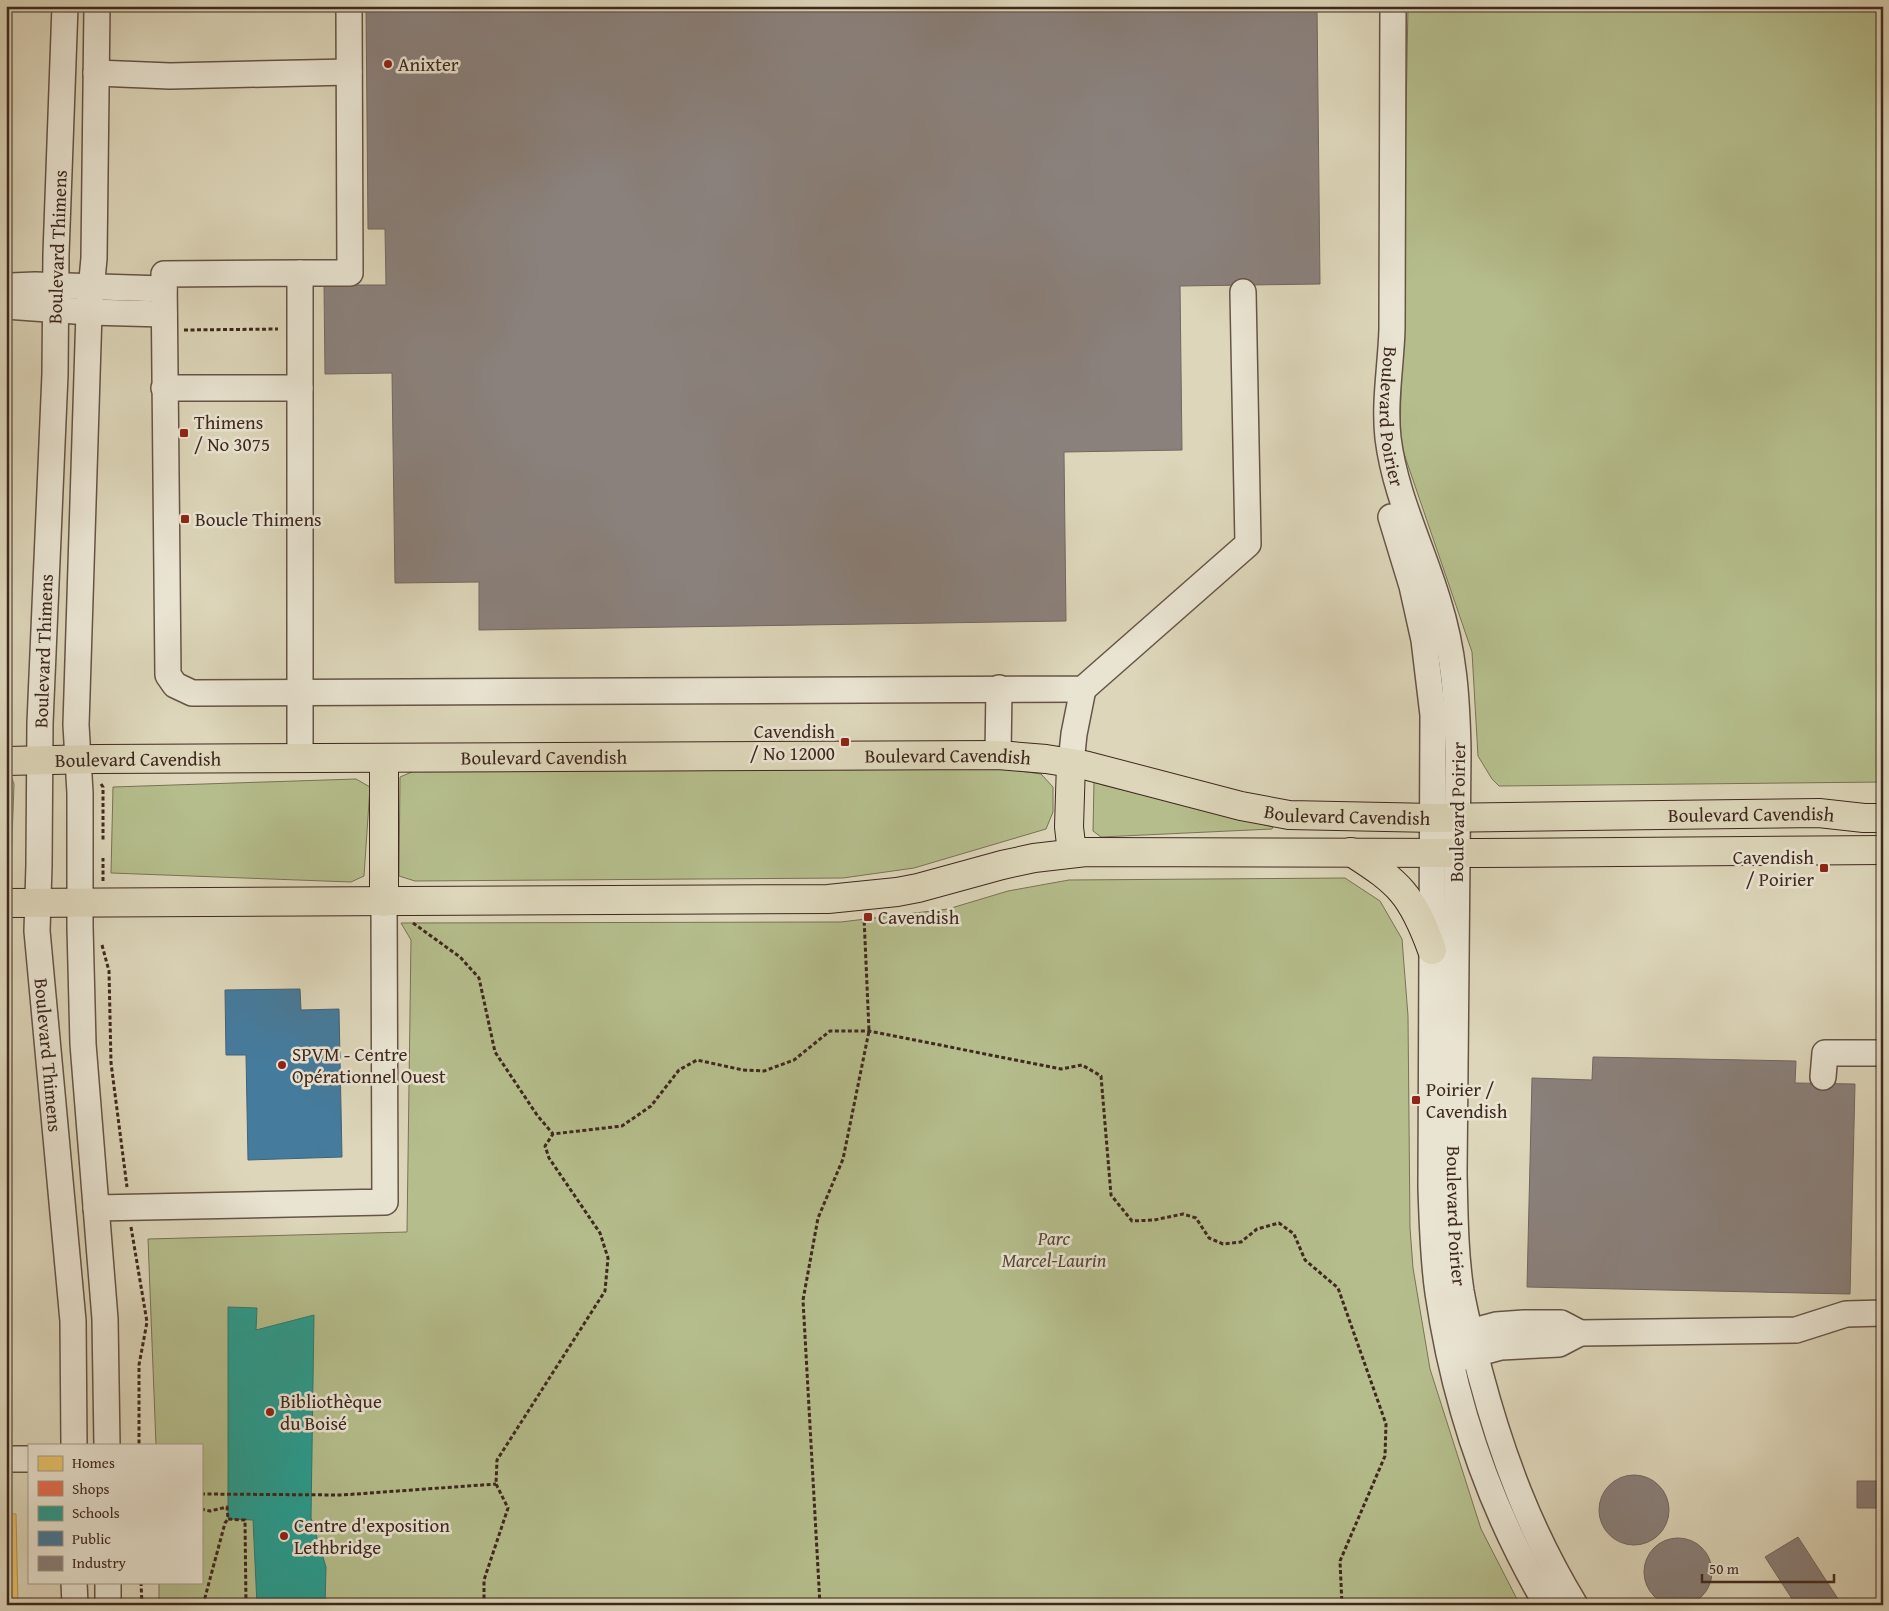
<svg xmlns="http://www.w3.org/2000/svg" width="1889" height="1611" viewBox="0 0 1889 1611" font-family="'Gentium Book Plus',serif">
<rect width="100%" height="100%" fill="#ddd6ba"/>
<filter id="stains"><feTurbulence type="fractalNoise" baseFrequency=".004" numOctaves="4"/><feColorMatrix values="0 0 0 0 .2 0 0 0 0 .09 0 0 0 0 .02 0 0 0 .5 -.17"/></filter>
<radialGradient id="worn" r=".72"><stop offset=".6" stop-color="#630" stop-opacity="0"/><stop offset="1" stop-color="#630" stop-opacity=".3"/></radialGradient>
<path fill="#b5bd8c" stroke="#7a7256" d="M1408,6H1883V782L1499,786L1492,779L1478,756L1472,652L1400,442Z
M983,766L1041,774L1053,787V812L1046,829L914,868L843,878L415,881L399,876L400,777L421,768Z
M6,773H10L14,784L11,868L6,870Z
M356,779L370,787L364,876L351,882L111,873L113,787Z
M1094,782L1103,785L1273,827L1272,829L1101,837L1093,831Z
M1345,878L1380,901L1402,939L1408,1016L1410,1228L1413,1268L1430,1369L1481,1529L1520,1605H159V1582H201V1445H156L148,1239L407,1232L411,940L401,923L841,922L948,909L1008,891L1069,880Z"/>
<path fill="#e9c46a" stroke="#b69554" d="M6,1514H16L18,1605H6Z"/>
<path fill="#e76f51" stroke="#b55a42" d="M6,6H10L6,112Z"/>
<path fill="#2a9d8f" stroke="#307a6d" d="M228,1307L257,1308L256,1330L314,1315L311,1518L326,1567L325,1605H257L253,1520L228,1519Z"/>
<path fill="#457b9d" stroke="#436277" d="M300,989L301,1010L339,1009L342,1157L248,1160L246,1055H226L225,990Z"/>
<path fill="#8a817c" stroke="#746660" d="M366,6H1317L1320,284L1180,286L1182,450L1064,452L1066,621L479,630V582L395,583L392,373L325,374L324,285H386L385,229H368Z
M1593,1057L1796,1061L1795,1083L1855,1084L1850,1294L1527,1287L1532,1078L1592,1080Z
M1599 1510a35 35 0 1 1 70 0a35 35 0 1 1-70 0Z
M1857,1481H1883V1508H1857Z
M1798,1537L1842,1605H1796L1765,1557Z
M1644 1572a34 34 0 1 1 68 0a34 34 0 1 1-68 0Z"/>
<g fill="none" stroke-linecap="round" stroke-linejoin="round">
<g stroke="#665446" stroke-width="28">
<g id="minor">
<path id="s1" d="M65,6L56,254L55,374L40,723L39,865L37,931L73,1321L74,1445"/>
<path d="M97,6L94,258L89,312L76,725L80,793V927L83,1044L105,1319L107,1445"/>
<path id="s2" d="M1393,6C1392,114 1393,221 1392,329C1391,365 1384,402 1388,438C1395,495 1422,547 1438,601C1454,651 1457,699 1458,751L1454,1173C1455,1213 1455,1252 1461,1291C1466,1319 1473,1346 1480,1373C1502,1456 1530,1531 1575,1605"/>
<path d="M96,73L170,76L349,72"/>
<path d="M300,273H350L349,6"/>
<path d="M6,288L11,286L35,285L164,289"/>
<path d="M6,306L89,312L164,314"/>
<path d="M164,388H300V273L164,274L168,675L175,685L192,693L1083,689L1248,544L1243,292"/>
<path d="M1391,517L1412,586L1424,640L1433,715L1431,1187C1432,1222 1433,1258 1438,1293C1454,1403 1490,1509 1547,1605"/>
<path d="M998,755L999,688"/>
<path d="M300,759V388"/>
<path d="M1071,763L1074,734L1083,689"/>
<path d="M1823,1077L1825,1053H1883"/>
<path d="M96,1208L385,1202L384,902"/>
<path d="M1580,1333L1796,1330L1846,1314L1883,1313"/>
<path d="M1455,1336L1496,1325L1524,1323H1561L1580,1333L1559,1344L1501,1347L1460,1358"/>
<path d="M6,1459H29"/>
<path d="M74,1582L75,1605"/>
<path d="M108,1582V1605"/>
</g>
</g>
<g stroke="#3f281f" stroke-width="30">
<g id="major">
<path d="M384,758V902"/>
<path id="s3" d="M6,761L97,759L998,755L1046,759L1084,765L1241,806L1289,815L1434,818L1819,813L1864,818H1883"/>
<path d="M1071,763L1069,827L1072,853"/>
<path d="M1351,852C1400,883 1412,895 1432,950"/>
<path d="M6,903L828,899L897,892L918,888L1002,865L1034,858L1086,852L1480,853L1883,850"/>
</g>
</g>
<path stroke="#3f281f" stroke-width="3" stroke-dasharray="4 2.5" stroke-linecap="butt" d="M184,330L278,329
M101,784L103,787V842
M103,881V858
M413,923L460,957L479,978L495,1052L537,1115L553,1134
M102,945L109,971L111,1063L127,1187
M131,1227L147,1322L139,1365V1445
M201,1494L342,1495L496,1484
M201,1509L210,1511L227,1507L228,1519L245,1520L246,1605
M141,1582L142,1605
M203,1605L225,1523L228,1519
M484,1605V1580L508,1508L496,1484L497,1460L605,1291L608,1258L600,1233L549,1158L545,1146L553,1134L622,1126L651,1106L679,1070L697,1060L743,1070L764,1071L794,1060L830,1031H869L1061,1069L1082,1065L1101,1076L1111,1195L1132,1221L1154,1220L1183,1214L1196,1218L1209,1238L1223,1244L1241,1242L1257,1229L1279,1223L1294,1234L1305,1260L1338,1288L1386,1424L1385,1456L1340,1561L1342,1605
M820,1605L803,1300L818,1218L843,1159L869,1031L864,917"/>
<use href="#minor" stroke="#e9e4d2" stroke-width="25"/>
<use href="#major" stroke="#ddd6ba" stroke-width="28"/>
</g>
<g fill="#8f2418" stroke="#e9e4d2" stroke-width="2">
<circle cx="388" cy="64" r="5"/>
<rect x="179" y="428" width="10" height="10" rx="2.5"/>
<rect x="180" y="514" width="10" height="10" rx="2.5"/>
<rect x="840" y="737" width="10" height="10" rx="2.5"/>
<rect x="1819" y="863" width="10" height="10" rx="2.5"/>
<rect x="863" y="912" width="10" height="10" rx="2.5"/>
<circle cx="282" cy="1065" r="5"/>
<rect x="1411" y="1095" width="10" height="10" rx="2.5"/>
<circle cx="270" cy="1412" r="5"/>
<circle cx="284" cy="1536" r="5"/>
</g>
<g text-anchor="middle" stroke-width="5" stroke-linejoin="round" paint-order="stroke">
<g font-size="19" fill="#3f281f" stroke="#e9e4d2" text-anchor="start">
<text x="398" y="71">Anixter</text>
<text x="194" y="429">Thimens<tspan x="194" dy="22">/ No 3075</tspan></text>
<text x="195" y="526">Boucle Thimens</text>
<text x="835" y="738" text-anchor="end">Cavendish<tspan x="835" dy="22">/ No 12000</tspan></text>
<text x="1814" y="864" text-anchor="end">Cavendish<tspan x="1814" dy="22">/ Poirier</tspan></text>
<text x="878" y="924">Cavendish</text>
<text x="292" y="1061">SPVM - Centre<tspan x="292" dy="22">Opérationnel Ouest</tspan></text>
<text x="1426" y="1096">Poirier /<tspan x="1426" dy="22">Cavendish</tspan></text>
<text x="280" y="1408">Bibliothèque<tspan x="280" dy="22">du Boisé</tspan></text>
<text x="294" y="1532">Centre d'exposition<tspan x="294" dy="22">Lethbridge</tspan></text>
</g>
<g font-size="19" fill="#3f281f" stroke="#e9e4d2">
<text transform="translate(57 247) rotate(-88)" y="7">Boulevard Thimens</text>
<text dy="7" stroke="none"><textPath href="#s2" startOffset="411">Boulevard Poirier</textPath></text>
<text transform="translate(43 651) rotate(-88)" y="7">Boulevard Thimens</text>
<text dy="7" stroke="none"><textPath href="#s3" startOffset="538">Boulevard Cavendish</textPath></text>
<text dy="7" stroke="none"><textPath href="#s3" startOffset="942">Boulevard Cavendish</textPath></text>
<text dy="7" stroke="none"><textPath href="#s3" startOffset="132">Boulevard Cavendish</textPath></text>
<text transform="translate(1457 812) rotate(-89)" y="7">Boulevard Poirier</text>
<text dy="7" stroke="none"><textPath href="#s3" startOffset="1348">Boulevard Cavendish</textPath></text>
<text dy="7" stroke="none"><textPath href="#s3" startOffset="1752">Boulevard Cavendish</textPath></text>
<text dy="7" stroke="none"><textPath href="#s1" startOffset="1050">Boulevard Thimens</textPath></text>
<text dy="7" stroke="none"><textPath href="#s2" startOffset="1220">Boulevard Poirier</textPath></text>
</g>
<g font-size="19" font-style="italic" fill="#574635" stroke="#e9e4d2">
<text x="1054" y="1245">Parc<tspan x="1054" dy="22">Marcel-Laurin</tspan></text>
</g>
</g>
<rect width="1889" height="1611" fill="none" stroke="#ddd6ba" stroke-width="25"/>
<rect x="8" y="8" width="1874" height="1596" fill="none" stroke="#3f281f" stroke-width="2.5"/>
<rect x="12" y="12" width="1864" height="1586" fill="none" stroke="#3f281f"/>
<rect x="28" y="1444" width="175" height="140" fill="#e9e4d2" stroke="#a5998a"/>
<rect x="38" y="1456" width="25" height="15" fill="#e9c46a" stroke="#a5998a"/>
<text x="72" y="1468" font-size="15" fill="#3f281f">Homes</text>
<rect x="38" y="1481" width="25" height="15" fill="#e76f51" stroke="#a5998a"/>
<text x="72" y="1494" font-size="15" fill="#3f281f">Shops</text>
<rect x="38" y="1506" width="25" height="15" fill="#2a9d8f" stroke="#a5998a"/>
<text x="72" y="1518" font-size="15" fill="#3f281f">Schools</text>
<rect x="38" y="1531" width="25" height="15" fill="#457b9d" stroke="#a5998a"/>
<text x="72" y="1544" font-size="15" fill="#3f281f">Public</text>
<rect x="38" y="1556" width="25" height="15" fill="#8a817c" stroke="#a5998a"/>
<text x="72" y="1568" font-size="15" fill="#3f281f">Industry</text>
<path d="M1702 1574v8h132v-8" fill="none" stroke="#3f281f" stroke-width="2.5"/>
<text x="1709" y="1574" font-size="15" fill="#3f281f" stroke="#e9e4d2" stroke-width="4" paint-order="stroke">50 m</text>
<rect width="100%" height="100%" filter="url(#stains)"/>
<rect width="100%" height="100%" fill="url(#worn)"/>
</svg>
